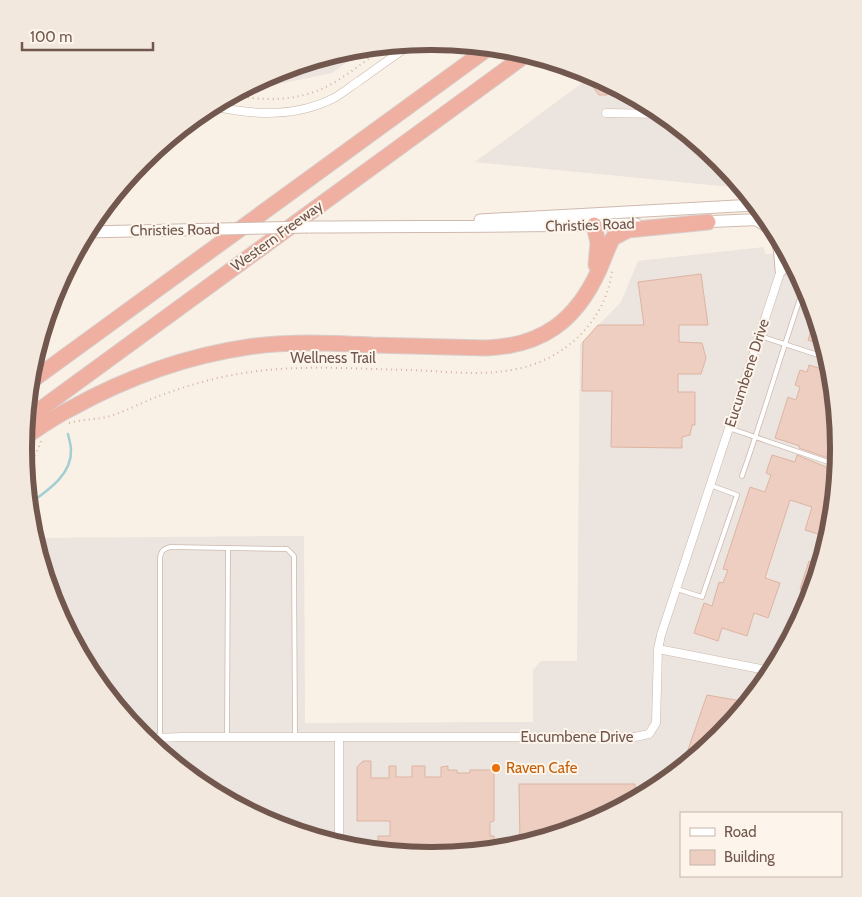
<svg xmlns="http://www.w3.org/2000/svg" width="862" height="897" viewBox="0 0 862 897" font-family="Cabin,sans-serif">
<rect width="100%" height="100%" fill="#faf1e6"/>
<path fill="#ebe4df" d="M368,47L332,73L254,89L246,88L275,72L352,49Z
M593,75L657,110L719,161L742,188L475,162Z
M764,247L765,254L786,253L807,293L830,369L838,449L830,528L807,605L769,675L719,737L657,787L587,825L510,848L431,856L351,848L275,825L205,787L143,736L92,675L55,604L35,538L304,536L305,723L533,722V670L541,661H577L580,344L621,302L638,261Z"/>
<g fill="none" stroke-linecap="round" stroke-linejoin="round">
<path stroke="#a3cfd3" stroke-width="2.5" d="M39,344V345
M29,504C47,491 72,475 71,450C71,445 69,439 68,434"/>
</g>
<path fill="#edcec0" stroke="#deb4a1" d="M591,75L614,87V92H607V95H599L586,78Z
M701,274L708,325H679V342L702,343L706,358L701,374H678V392H695V425H692L690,435L682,437V448L611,447L612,391H582L583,342L598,325H644L638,282Z
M812,328L818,330L823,345L808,340Z
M809,365L831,372L838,447L832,445L828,458L799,448L800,446L775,438L788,397L796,400L800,387L795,385L800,370L807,372Z
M772,455L795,462L797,455L831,469L829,474L836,476L832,509L830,508L825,524L831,525L828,537L805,530L812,507L790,500L765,578L780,583L768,618L754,613L747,636L722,628L718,641L694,633L704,603L712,606L719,582L723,583L728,570L723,569L750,487L765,492L771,475L766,473Z
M809,561L819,565L811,592L800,589Z
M707,695L747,702L719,737L682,767Z
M363,761H371V778H389V766H396V777H412V766H425V777H441V767L448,766V770H457V773H470V770H494V821L490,822V836H494V850L431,856L390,852V845H378V836H390V821H357V767Z
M519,784H635V799L587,825L520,845Z"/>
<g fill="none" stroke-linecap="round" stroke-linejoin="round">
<g stroke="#cbb8ad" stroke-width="5.5">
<path id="lane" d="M760,336L827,358
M729,428L837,465
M742,476C764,414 782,350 804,287
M677,589L702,597L737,495L710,485
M160,737V558C161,551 163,549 170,547L287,549L294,556L295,737
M227,737L228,548"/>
</g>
<g stroke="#cbb8ad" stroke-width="9">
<path id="street" d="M212,106C253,115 295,118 334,98C343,93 351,86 359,81C377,68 395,55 413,43
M606,113L662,114
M58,610L59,609
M658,649L771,671
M148,741L156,738L182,737H635L649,734L656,723L658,649L661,635L782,267
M339,844V737"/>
</g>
<g stroke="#cfbaad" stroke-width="13">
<path id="secondary" d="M480,220L755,205
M756,220C779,231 780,246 781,270
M700,222L767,219
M308,227C418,226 527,227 636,224
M87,232L221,229"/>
</g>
<g stroke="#d7d0cd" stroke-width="17">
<path id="highway" d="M594,225L598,243L596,265
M30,382L490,47
M27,419L527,54
M25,437C40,427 54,417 70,409C124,379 186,356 248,347C289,341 331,343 372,345C410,346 448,347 486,348C542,346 576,321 599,270C604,259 607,248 613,238L628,230L708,222"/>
</g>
<path stroke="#d2b2a3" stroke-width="2" stroke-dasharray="1 4" stroke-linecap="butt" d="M233,95C267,102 304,101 335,82C353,71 369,58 386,46
M69,423C83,419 97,420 110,416C127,411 143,402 159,396C191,384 224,375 258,371C308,365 360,369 410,370C444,371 478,376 512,370C563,361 605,323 612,271
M26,468L33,459L42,440"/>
<use href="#lane" stroke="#fff" stroke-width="4"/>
<use href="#street" stroke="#fff" stroke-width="8"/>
<use href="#secondary" stroke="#fff" stroke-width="11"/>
<use href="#highway" stroke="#efb0a2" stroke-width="15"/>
<g stroke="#cfbaad" stroke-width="13" stroke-linecap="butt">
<path id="secondary-bridge" d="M221,229L308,227"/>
</g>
<use href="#secondary-bridge" stroke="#fff" stroke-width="11"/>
</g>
<circle fill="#e8710a" stroke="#fdf5eb" stroke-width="2" cx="496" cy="768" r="5"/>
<g text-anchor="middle" stroke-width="4" stroke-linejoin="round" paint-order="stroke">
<g font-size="15" fill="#71574d" stroke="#fdf5eb">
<text transform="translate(590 225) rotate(-2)" y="5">Christies Road</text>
<text transform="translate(175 230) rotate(-1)" y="5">Christies Road</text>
<text transform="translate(277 236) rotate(-36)" y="5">Western Freeway</text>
<text x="333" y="363">Wellness Trail</text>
<text transform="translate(747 373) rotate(-72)" y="5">Eucumbene Drive</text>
<text x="577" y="742">Eucumbene Drive</text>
</g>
<g font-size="15" fill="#c56008" stroke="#fdf5eb" text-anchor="start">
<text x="506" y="773">Raven Cafe</text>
</g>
</g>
<path d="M0 0H862V897H0ZM430 50H432A398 398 0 0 1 830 448V449A398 398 0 0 1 432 847H430A398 398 0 0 1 32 449V448A398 398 0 0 1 430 50Z" fill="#f2e8de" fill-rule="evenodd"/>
<path fill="none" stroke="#71574d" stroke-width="6" d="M430 50H432A398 398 0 0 1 830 448V449A398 398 0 0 1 432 847H430A398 398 0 0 1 32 449V448A398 398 0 0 1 430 50Z"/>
<rect x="680" y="812" width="162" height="65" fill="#fdf5eb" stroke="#c5b6ac"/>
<rect x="690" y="828" width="25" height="8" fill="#ffffff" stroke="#c5b6ac"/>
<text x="724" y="837" font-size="15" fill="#71574d">Road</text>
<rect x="690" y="850" width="25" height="15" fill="#edcec0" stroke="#c5b6ac"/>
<text x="724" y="862" font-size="15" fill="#71574d">Building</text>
<path d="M22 42v8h131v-8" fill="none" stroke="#71574d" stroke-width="2.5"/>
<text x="30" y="42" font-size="15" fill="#71574d" stroke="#fdf5eb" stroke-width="4" paint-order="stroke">100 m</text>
</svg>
